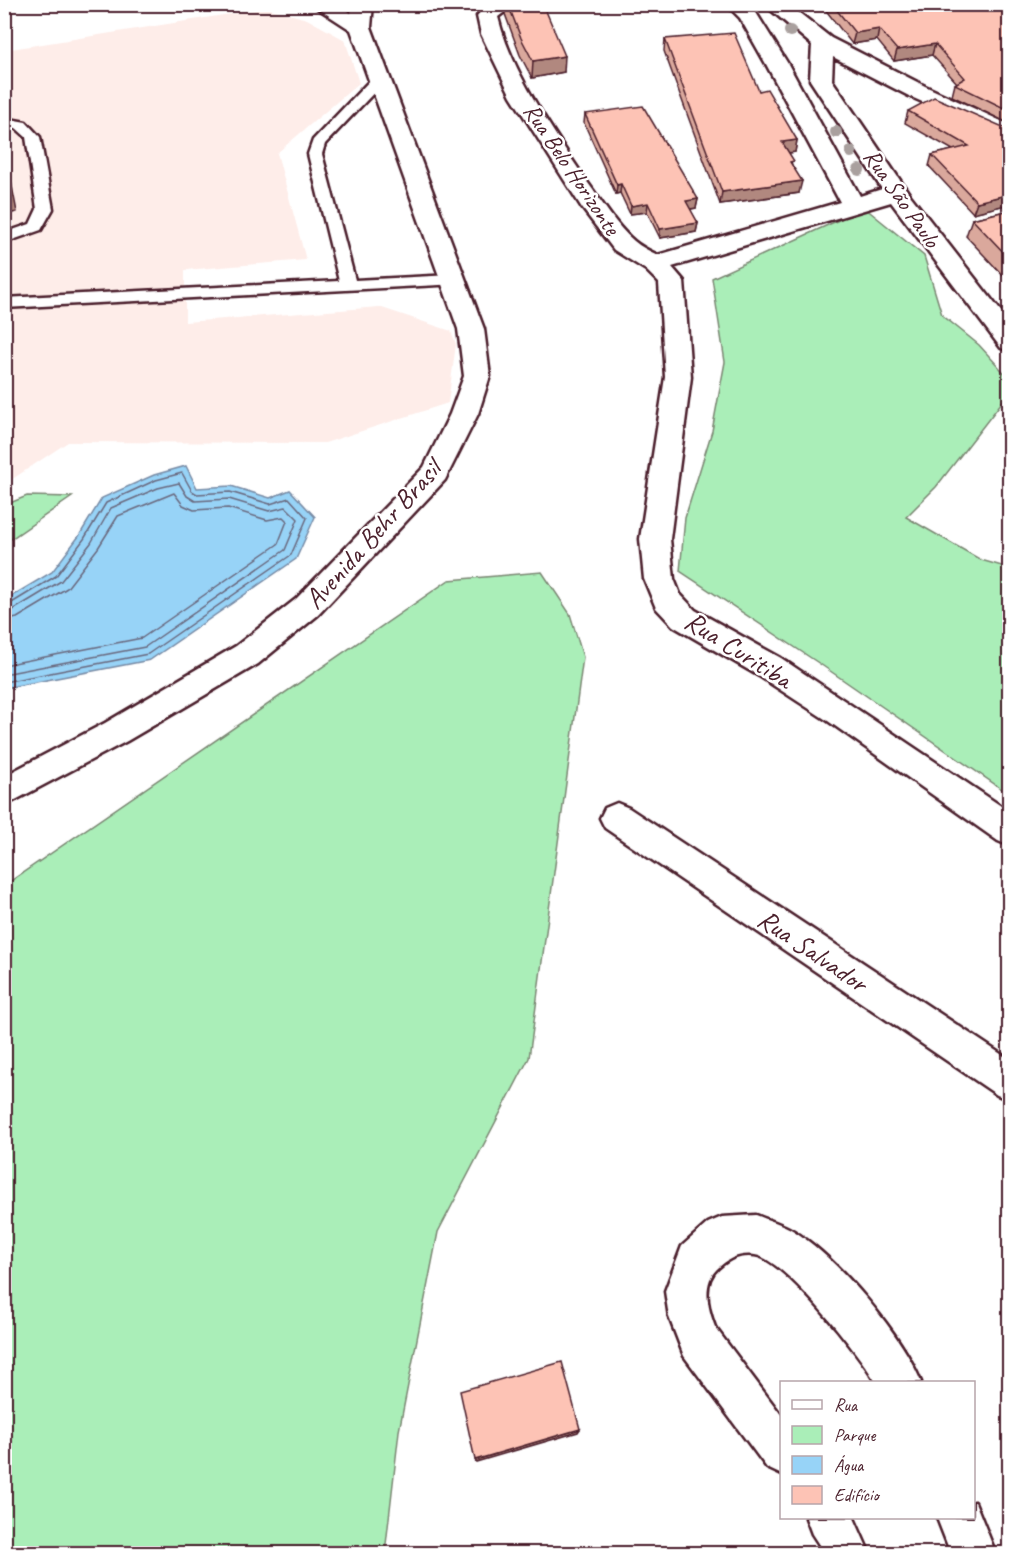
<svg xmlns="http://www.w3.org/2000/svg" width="1014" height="1558" viewBox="0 0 1014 1558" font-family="Caveat,sans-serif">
<rect width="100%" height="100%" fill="#fff"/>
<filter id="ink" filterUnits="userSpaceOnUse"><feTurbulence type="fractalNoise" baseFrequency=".0167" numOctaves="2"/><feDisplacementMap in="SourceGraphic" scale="12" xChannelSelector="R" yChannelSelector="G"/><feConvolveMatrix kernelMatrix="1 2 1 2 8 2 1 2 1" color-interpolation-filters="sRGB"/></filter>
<g filter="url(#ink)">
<path fill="#feede9" d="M267,8L307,19L345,40L359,83L277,153L306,260L185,270V322L379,307L451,331L456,344L448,403L325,443L68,442L5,484V50Z"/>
<path fill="#aaeeb8" stroke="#7a8672" stroke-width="1.5" d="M865,208L924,256L942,315L979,345L1009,378V393L936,487L906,517L981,560L1009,568V794L820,664L680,571L685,518L712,431L725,362L712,278Z
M27,496L72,497L5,543V505Z
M542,572L570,614L583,657L529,1058L438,1232L399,1431L385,1553H5V885L449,580Z"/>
<path fill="#97d3f7" stroke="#788ba5" stroke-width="1.5" d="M186,466L197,488L231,486L270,498L290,490L315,517L296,559L150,660L5,688V600L52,572L79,536L102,498L154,475Z"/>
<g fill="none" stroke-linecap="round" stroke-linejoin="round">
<path stroke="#69677d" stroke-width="1.5" d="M4,605L10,604L56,576L84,539L106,503L156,480L182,473L192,491L197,494L230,492L270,504L289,498L307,518L291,555L148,654L4,682
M4,612L13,610L61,581L91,543L111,508L158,488L179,483L187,496L195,501L229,499L269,511L286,507L298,519L285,550L145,647L4,674
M4,621L17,618L67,588L98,548L118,516L174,493L183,505L194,510L228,508L267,520L283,517L287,521L278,544L142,638L4,665"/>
<g stroke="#4a1f2b" stroke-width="5">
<path id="lane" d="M380,74L385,75L387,78L385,81L325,144L322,154L355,280L452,275L460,280L458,284L4,308V298L339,281L308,154L313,140L375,75Z
M4,118L26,122L40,137L53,209L41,230L4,243V233L30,224L37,209L26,137L16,128L4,126Z"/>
</g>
<g stroke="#4a1f2b" stroke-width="5">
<path id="street" d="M487,4H515L498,17C512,74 555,134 588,183C602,202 616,226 634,241C641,247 649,251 658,255L840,202L766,64L740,18L726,4H749L755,11L788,64L860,196L882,189L810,80L812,45L764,4H788L831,38L925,86L1010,125V141L909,96L833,57L832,80L910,195L1010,323V351L1001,348L891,202L672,267L684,281L691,377L670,539L674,579L680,594L695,610L781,658L1010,812V846L998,841L828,721L759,676L673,626L656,608L644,579L640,539L665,377L659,283L646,270L614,250L582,208L511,96L481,34L477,16Z
M617,803L629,808L1010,1060V1100L997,1095L605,828L600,818L605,808Z
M756,1215C768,1220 783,1224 794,1231C838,1259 902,1334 921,1382H876C860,1355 785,1259 755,1255C739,1253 729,1258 718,1268C701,1283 708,1309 715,1327L782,1416V1475L767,1468L684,1356L669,1317L665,1291L682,1246L708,1223L722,1217Z
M974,1502H975L996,1554H951L937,1518H974Z
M806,1518H854L870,1554H825L812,1534Z"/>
</g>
<g stroke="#4a1f2b" stroke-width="5">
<path id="secondary" d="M311,4H337L351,13L353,4H373L371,27L484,329L490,376L478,414L445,480L318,615L258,664L127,741L4,806V776L105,723L236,646L296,599L424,467L450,414L464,376L458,329L351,30Z"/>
</g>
<use href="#lane" fill="#fff" fill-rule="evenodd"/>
<use href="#street" fill="#fff" fill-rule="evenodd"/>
<use href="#secondary" fill="#fff" fill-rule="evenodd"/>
</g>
<g fill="#a9a09e">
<circle cx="790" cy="31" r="6"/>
<circle cx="836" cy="132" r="6"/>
<circle cx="851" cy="152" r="6"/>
<circle cx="859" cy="170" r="6"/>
</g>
<path fill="#daa89c" stroke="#4a1f2b" stroke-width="1.5" d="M505,4H543L564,72L532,78L520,55L505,14Z
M821,4H1004L1010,7V124L952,96L955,84L957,83L932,55L894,61L877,40L852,44Z
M665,39L759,91L797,140L795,152L789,153L799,193L720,204L664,51Z
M908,111L1010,130V204L973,213L929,166L932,155L953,150L905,123Z
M585,114L698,199L696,208L690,209L698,223L696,232L660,238L647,212L630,214L620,193L616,194L584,123Z
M1010,210V283L966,236L972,219Z
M1010,309V318L1007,315Z"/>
<path fill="#b1887f" stroke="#4a1f2b" stroke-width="1.5" d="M879,29L877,40L852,44L855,33Z
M935,44L932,55L894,61L897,50Z
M565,56L564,72L532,78L533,61Z
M797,140L795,152L780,154L782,142Z
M4,145L17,212L4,215Z
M802,181L799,193L720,204L722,192Z
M621,184L620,193L616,194L617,185Z
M1010,194V204L973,213L977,202Z
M698,199L696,208L685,210L686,201Z
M648,203L647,212L630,214L631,206Z
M698,223L696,232L660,238V229Z
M580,1429L578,1432L476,1462L475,1460Z"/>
<path fill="#fdc3b5" stroke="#4a1f2b" stroke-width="1.5" d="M508,4H543L565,56L533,61L521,38Z
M832,4H1004L1010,7V111L955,84L965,78L935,44L897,50L879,29L855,33Z
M734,33L759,91L767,89L797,140L782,142L794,161L790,162L802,181L722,192L665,39Z
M934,97L1010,130V194L977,202L932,155L969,146L908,111Z
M643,106L698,199L686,201L698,223L660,229L648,203L631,206L621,184L617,185L585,114Z
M4,166L9,188L4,189Z
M1010,210V259L972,219Z
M562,1362L580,1429L475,1460L460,1391Z"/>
</g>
<g text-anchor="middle" stroke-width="5" stroke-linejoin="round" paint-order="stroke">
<g font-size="24" fill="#4a1f2b" stroke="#fff">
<text transform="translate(572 169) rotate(56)" y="8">Rua Belo Horizonte</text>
<text transform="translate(902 198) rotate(55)" y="8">Rua São Paulo</text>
</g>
<g font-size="28" fill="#4a1f2b" stroke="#fff">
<text transform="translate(372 534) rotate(-48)" y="10">Avenida Behr Brasil</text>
<text transform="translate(739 649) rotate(32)" y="10">Rua Curitiba</text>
<text transform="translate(813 950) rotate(34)" y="10">Rua Salvador</text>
</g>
</g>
<rect width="1014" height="1558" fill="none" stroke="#fff" stroke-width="24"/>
<rect x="12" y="12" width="990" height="1534" fill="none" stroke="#4a1f2b" stroke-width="2" filter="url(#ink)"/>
<rect x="780" y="1381" width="195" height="138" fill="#ffffff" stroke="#b7a5aa" stroke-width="1.5"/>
<rect x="792" y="1400" width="30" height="9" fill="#ffffff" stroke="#b7a5aa" stroke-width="1.5"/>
<text x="834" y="1411" font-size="18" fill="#4a1f2b">Rua</text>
<rect x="792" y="1426" width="30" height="18" fill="#aaeeb8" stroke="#b7a5aa" stroke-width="1.5"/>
<text x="834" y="1441" font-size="18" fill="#4a1f2b">Parque</text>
<rect x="792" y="1456" width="30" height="18" fill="#97d3f7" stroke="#b7a5aa" stroke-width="1.5"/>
<text x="834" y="1471" font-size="18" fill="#4a1f2b">Água</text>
<rect x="792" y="1486" width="30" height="18" fill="#fdc3b5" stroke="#b7a5aa" stroke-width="1.5"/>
<text x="834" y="1501" font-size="18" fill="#4a1f2b">Edifício</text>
</svg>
